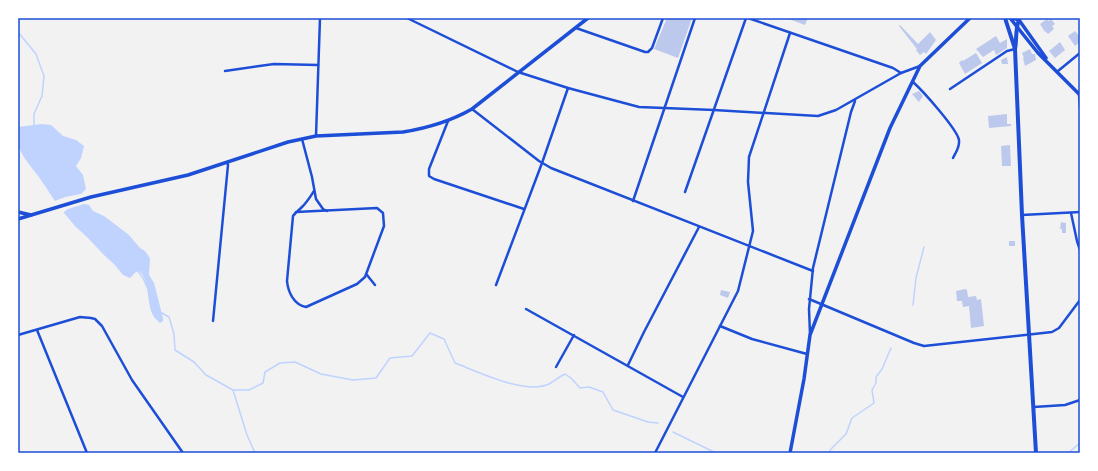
<svg xmlns="http://www.w3.org/2000/svg" width="1098" height="471" font-family="'Open Sans',sans-serif">
	<style>
		.water { fill: #bfd3fe }
		.lines { fill: none; stroke-linecap: round; stroke-linejoin: round }
		.stream { stroke: #bfd3fe; stroke-width: 1.5 }
		.building { fill: #bdc9ec }
		.minor { stroke: #1d4ed8; stroke-width: 2.5 }
		.tertiary { stroke: #1d4ed8; stroke-width: 3.5 }
		.secondary { stroke: #1d4ed8; stroke-width: 3.5 }
		.primary { stroke: #1d4ed8; stroke-width: 4 }
		.neatline { fill: none; stroke: #1d4ed8; stroke-width: 1.5 }
	</style>
	<rect width="100%" height="100%" fill="#f2f2f2"/>
	<g class="water">
		<path d="M42 124 51 125 63 136 76 140 84 146 81 158 76 166 83 175 86 189 81 194 65 197 55 201C50 194 46 187 41 180 34 169 20 156 18 143 17 138 18 132 18 127Z"/>
		<path d="M84 204 89 205 93 211 104 216 129 235 140 248 145 251 148 255 150 259 149 275 154 283 163 318V321L160 323C157 320 153 317 152 313 147 302 149 278 139 271L136 272 130 278 123 275 114 264 105 256 87 237 75 226 64 213V212L68 209Z"/>
	</g>
	<g class="lines">
		<g class="stream">
			<path d="M18 32 36 54 44 76 42 96 34 114V127"/>
			<path d="M137 270 143 278 147 287"/>
			<path d="M913 305 916 278 924 247"/>
			<path d="M162 313 169 317 174 334 175 350 194 362 206 375 233 390 247 435 255 453"/>
			<path d="M233 390H249L263 383 265 372 280 363 295 362 321 374 353 380 376 378 390 358 412 356 430 333 444 339 455 363C479 372 525 395 549 384 554 381 559 377 565 374L571 378 580 388 589 387 603 392 613 410 648 422 658 423"/>
			<path d="M673 432 716 453"/>
			<path d="M829 453 831 449 846 434 852 418 874 403 872 390 876 383V377L882 369 891 348"/>
			<path d="M1068 453 1080 443"/>
		</g>
	</g>
	<g class="building">
		<path d="M667 18H692L678 58 654 49Z"/>
		<path d="M786 18H808L805 25Z"/>
		<path d="M1047 19 1049 21 1051 19 1055 24 1052 26 1054 29 1048 34 1045 31V32L1040 24Z"/>
		<path d="M900 25 918 44 930 32 936 40 926 54 924 52 920 55 916 50 917 49 899 26Z"/>
		<path d="M1075 31 1080 37V42L1075 46 1068 36Z"/>
		<path d="M996 36 1000 43 1007 39V48L996 55 994 50 983 57 976 49Z"/>
		<path d="M1060 42 1065 50 1055 58 1049 51Z"/>
		<path d="M1030 49 1032 54H1035L1036 60 1025 66 1023 58H1024L1022 53Z"/>
		<path d="M976 53 982 63 965 74 959 63 962 60 963 61Z"/>
		<path d="M1007 57 1008 64H1002L1001 60Z"/>
		<path d="M919 91 923 96 919 102 912 94Z"/>
		<path d="M1007 114V124H1011V126L989 128 988 116Z"/>
		<path d="M1010 145 1011 166H1002L1001 146Z"/>
		<path d="M1061 222 1066 223V233H1062V229H1060Z"/>
		<rect x="1009" y="241" width="6" height="5"/>
		<path d="M965 289 967 290 968 297 976 296 977 300 981 299 984 326 971 328 969 306 963 307 962 301H957L956 291Z"/>
		<path d="M721 290 730 292 728 298 720 295Z"/>
	</g>
	<g class="lines">
		<g class="minor">
			<path d="M407 18 518 72 568 88 639 107 714 110 818 116 836 110 901 73 920 66"/>
			<path d="M748 18 893 68 901 73"/>
			<path d="M576 28 645 52H648L652 48 663 18"/>
			<path d="M225 71 274 64 318 65"/>
			<path d="M1058 71 1080 53"/>
			<path d="M913 82C923 91 957 129 959 140 960 147 956 152 953 158"/>
			<path d="M950 89 1007 51 1015 49"/>
			<path d="M1079 95 1080 108"/>
			<path d="M472 109 539 161 551 168 813 271"/>
			<path d="M448 121 429 169V176L434 179 524 209"/>
			<path d="M316 136 320 18"/>
			<path d="M302 139 312 177 316 199 323 209 327 211"/>
			<path d="M685 192 746 18"/>
			<path d="M633 201 695 18"/>
			<path d="M296 212 377 208 383 213 384 226 365 277 357 284 306 307C294 305 288 292 287 281L293 216C295 213 299 210 302 207 307 202 310 197 314 191"/>
			<path d="M1071 213 1077 241 1080 250"/>
			<path d="M1022 215 1080 212"/>
			<path d="M367 275 375 285"/>
			<path d="M496 285 542 163 568 88"/>
			<path d="M809 299 914 343 924 346 1052 332 1059 328 1080 300"/>
			<path d="M526 309 683 397"/>
			<path d="M213 321 228 165 227 162"/>
			<path d="M720 326 752 339 807 354"/>
			<path d="M37 330 87 453"/>
			<path d="M810 334 809 309 813 268 851 112 855 101"/>
			<path d="M18 335 80 317 91 318 95 319 102 326 132 380 183 453"/>
			<path d="M628 365 644 332 699 227"/>
			<path d="M556 367 574 335"/>
			<path d="M1034 407 1065 405 1080 400"/>
			<path d="M655 453 738 291 753 231 748 182 749 157 790 33"/>
		</g>
		<g class="tertiary">
			<path d="M18 212 31 215"/>
			<path d="M18 219 91 197 188 175 288 142 316 136 403 132C428 128 451 121 472 109L588 18"/>
			<path d="M790 453 804 379 810 335 890 128 920 66 970 18"/>
		</g>
		<g class="secondary">
			<path d="M1010 18 1038 53 1080 95"/>
			<path d="M1012 18 1019 20 1046 58"/>
		</g>
		<g class="primary">
			<path d="M1005 18 1015 49"/>
			<path d="M1018 18 1019 20C1015 29 1017 40 1015 49L1022 215 1036 453"/>
		</g>
	</g>
	<rect width="1098" height="471" fill="none" stroke="#ffffff" stroke-width="38"/>
	<rect x="19" y="19" width="1060" height="433" class="neatline"/>
</svg>
